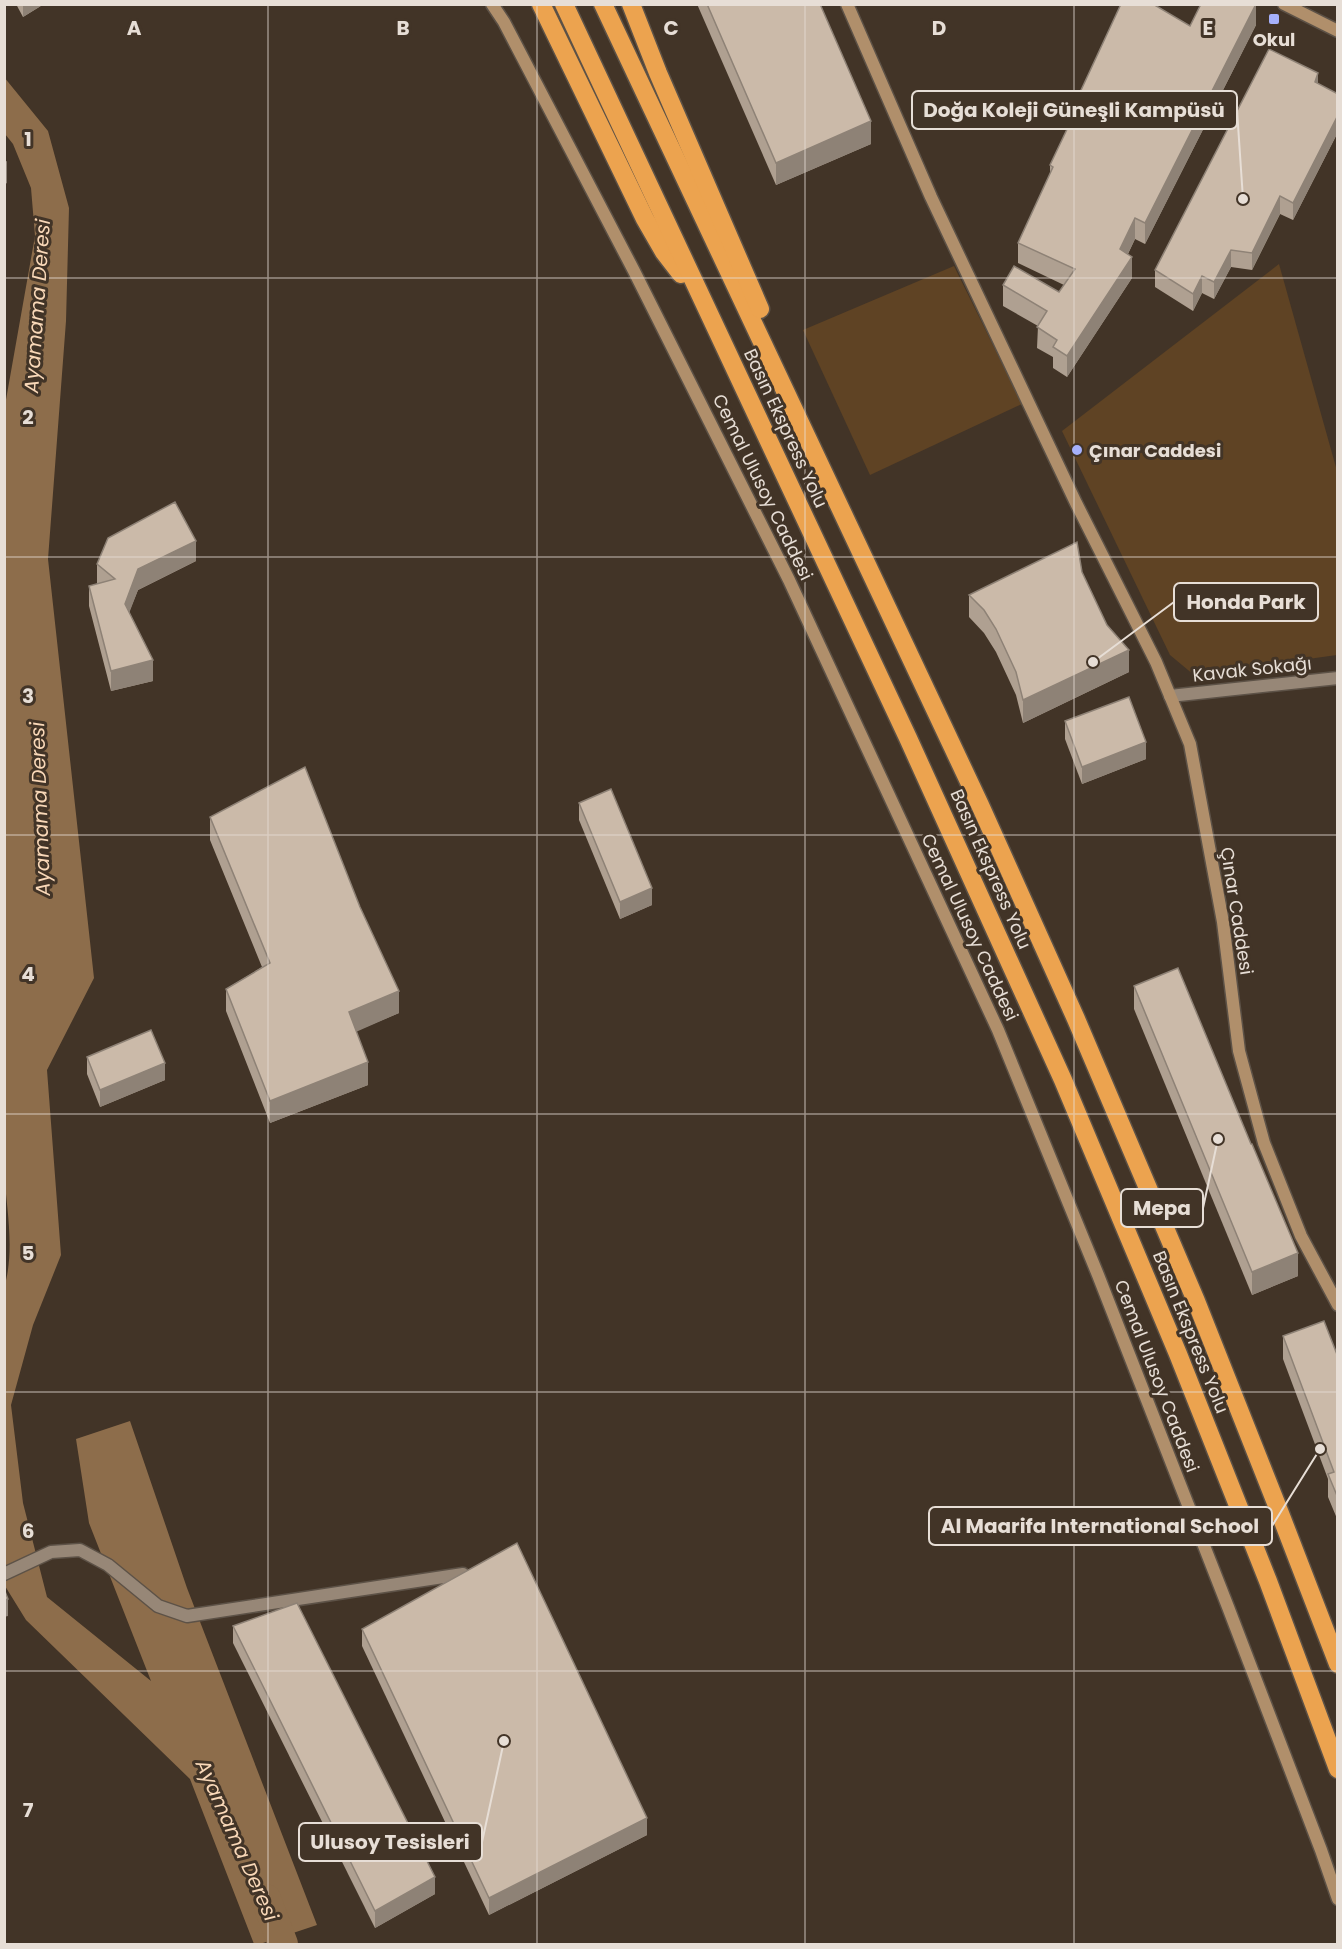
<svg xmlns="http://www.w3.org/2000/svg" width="1342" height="1949" font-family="Poppins,sans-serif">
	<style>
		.green { fill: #5f4324 }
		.water { fill: #8d6d4b }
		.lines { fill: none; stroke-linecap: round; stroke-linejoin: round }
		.river { stroke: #8d6d4b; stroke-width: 30 }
		.street-casing { stroke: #5d5247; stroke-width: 15 }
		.secondary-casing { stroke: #5d5247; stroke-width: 15 }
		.highway-casing { stroke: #5d5247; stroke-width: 21 }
		.street { stroke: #978777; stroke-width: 12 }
		.secondary { stroke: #b08f6b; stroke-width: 12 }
		.highway { stroke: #eca34f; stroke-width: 18 }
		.wall { fill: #afa091 }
		.shaded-wall { fill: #8e8276 }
		.building { fill: #cbbaa9; stroke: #8e8276; stroke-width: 1.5 }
		.grid { fill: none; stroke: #e7ded6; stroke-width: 1.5; stroke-opacity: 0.55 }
		.poi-dot { fill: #a6b1fc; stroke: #423427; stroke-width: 2 }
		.labels { text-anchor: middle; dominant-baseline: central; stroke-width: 6; stroke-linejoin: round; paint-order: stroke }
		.poi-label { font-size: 18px; font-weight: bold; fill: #e7ded6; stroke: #423427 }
		.street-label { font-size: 18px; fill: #e7ded6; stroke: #423427 }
		.water-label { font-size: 20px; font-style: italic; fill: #f9d8b8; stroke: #423427 }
		.grid-label { font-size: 20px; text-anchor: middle; font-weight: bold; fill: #e7ded6; stroke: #423427; stroke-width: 6; stroke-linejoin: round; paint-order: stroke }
		.leader { fill: none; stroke: #e7ded6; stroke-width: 2 }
		.callout-dot { fill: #e7ded6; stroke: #423427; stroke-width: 2 }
		.callout { fill: #423427; stroke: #e7ded6; stroke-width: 2 }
		.callout-label { font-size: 20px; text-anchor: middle; font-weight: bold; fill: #e7ded6 }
	</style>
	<rect width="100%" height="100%" fill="#423427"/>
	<g class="green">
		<path d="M1279 264 1337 471V655L1194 675 1170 655 1062 431Z"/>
		<path d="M954 266 1022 404 870 475 803 330Z"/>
	</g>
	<path class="water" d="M4 77 48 131 69 208 66 321 48 559 94 978 47 1070 61 1255 33 1325 11 1405 23 1503 47 1597 151 1681 89 1523 76 1439 130 1421 187 1588 317 1925 260 1944H254L190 1779 26 1620 5 1586 4 1288C15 1252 7 1210 4 1173V411L35 236 31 188 13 144 5 134Z"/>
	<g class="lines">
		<path class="river" d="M266 1899 283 1944"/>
		<g class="street-casing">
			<g id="street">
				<path d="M1170 696 1338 678"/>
				<path d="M4 1574 51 1552 80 1550 108 1565 158 1606 187 1616 463 1574"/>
			</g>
		</g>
		<g class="secondary-casing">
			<g id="secondary">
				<path d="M492 4 504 22 634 271 789 580 998 1030 1098 1275 1228 1607 1321 1850 1338 1899"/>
				<path d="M847 4 931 197 1076 503 1156 662 1190 744 1223 922 1239 1051 1264 1143 1301 1236 1338 1305"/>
				<path d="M1284 4 1338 31"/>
			</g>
		</g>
		<g class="highway-casing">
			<g id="highway">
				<path d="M541 4 645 219 664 252 681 274"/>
				<path d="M564 4 908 738 1063 1080 1178 1354 1268 1581 1338 1769"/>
				<path d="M603 4 980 805 1076 1019 1196 1301 1276 1503 1338 1664"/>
				<path d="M631 4 658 73 760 309"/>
			</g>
		</g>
		<use href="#street" class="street"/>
		<use href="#secondary" class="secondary"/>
		<use href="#highway" class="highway"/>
	</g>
	<g class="wall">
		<path d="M16 4H44L23 17Z"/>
		<path d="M697 4H820L871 144 776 185Z"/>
		<path d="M1256 25 1145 244 1135 239 1128 254 1132 278 1067 377 1053 368V357L1037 348 1038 326 1003 306V285L1059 292 1064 285 1018 263V243L1050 175V165L1076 110V101L1190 26Z"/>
		<path d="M1318 84 1338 94V132L1293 220 1280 214 1252 270 1231 267 1214 299 1202 293 1193 311 1155 287V270Z"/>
		<path d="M196 561 138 590 129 612 153 681 111 691 89 606V586L97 584V564Z"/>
		<path d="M1082 572 1129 672 1023 723 1016 695 996 652 984 633 969 617V595Z"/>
		<path d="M1065 721 1146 759 1082 784 1065 739Z"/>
		<path d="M579 803 652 905 620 919 579 820Z"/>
		<path d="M210 817 399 1013 356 1031 368 1085 270 1123 226 1011V989L262 967 210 840Z"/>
		<path d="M1134 986 1298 1276 1252 1295 1134 1009Z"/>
		<path d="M87 1057 165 1080 100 1107 87 1074Z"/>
		<path d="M1283 1336 1338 1357V1521L1328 1497V1479L1283 1359Z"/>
		<path d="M233 1626 435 1894 375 1928 233 1643Z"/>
		<path d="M362 1629 647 1835 489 1915 362 1646Z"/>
	</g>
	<g class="shaded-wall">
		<path d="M23 4H44L23 17Z"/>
		<path d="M1256 4V25L1145 244V223Z"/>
		<path d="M1318 73V90L1315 82Z"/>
		<path d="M1338 115V132L1293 220V203Z"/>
		<path d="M871 121V144L776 185V163Z"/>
		<path d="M7 161V183L4 185V162Z"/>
		<path d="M1280 196V214L1252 270V253Z"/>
		<path d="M1135 218V239L1120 270V249Z"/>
		<path d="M1231 250V267L1214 299V282Z"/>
		<path d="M1132 257V278L1067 377V356Z"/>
		<path d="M1202 276V293L1193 311V294Z"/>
		<path d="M196 541V561L138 590 125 624V604L138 569Z"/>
		<path d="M1129 650V672L1023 723V700Z"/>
		<path d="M153 660V681L111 691V671Z"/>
		<path d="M1146 742V759L1082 784V767Z"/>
		<path d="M652 888V905L620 919V902Z"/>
		<path d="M399 991V1013L349 1035V1012Z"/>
		<path d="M368 1062V1085L270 1123V1101Z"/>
		<path d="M165 1063V1080L100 1107V1090Z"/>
		<path d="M1298 1253V1276L1252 1295V1272Z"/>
		<path d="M8 1599V1616L4 1617V1600Z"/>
		<path d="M647 1818V1835L489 1915V1898Z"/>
		<path d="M435 1877V1894L375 1928V1911Z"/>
	</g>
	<g class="building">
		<path d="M707 4H820L871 121 776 163Z"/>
		<path d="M1121 4H1153L1190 26 1201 4H1256L1145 223 1135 218 1120 249 1132 257 1067 356 1053 347 1057 340 1037 327 1047 311 1003 285 1014 266 1059 292 1075 269 1018 243 1053 167 1050 165 1080 102 1076 101Z"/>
		<path d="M1269 49 1318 73 1315 82 1338 94V115L1293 203 1280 196 1252 253 1231 250 1214 282 1202 276 1193 294 1155 270Z"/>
		<path d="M175 502 196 541 138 569 125 604 153 660 111 671 89 586 115 579 97 564 108 538Z"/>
		<path d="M1077 542 1082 572 1107 625 1129 650 1023 700 1016 672 996 629 984 610 969 595Z"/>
		<path d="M1129 697 1146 742 1082 767 1065 721Z"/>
		<path d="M305 767 360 907 399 991 349 1012 368 1062 270 1101 226 989 270 963 210 817Z"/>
		<path d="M611 789 652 888 620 902 579 803Z"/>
		<path d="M1178 968 1251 1144H1252L1298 1253 1252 1272 1134 986Z"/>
		<path d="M151 1030 165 1063 100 1090 87 1057Z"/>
		<path d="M1324 1321 1338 1357V1498L1328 1474 1334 1472 1283 1336Z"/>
		<path d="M517 1543 647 1818 489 1898 362 1629Z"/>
		<path d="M4 1589 8 1599 4 1600Z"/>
		<path d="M297 1603 435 1877 375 1911 233 1626Z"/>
	</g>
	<path class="grid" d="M268 4V1944M537 4V1944M805 4V1944M1074 4V1944M4 278H1338M4 557H1338M4 835H1338M4 1114H1338M4 1392H1338M4 1671H1338"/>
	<g class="poi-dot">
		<rect x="1268" y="13" width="12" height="12" rx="3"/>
		<circle cx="1077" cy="450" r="6"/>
	</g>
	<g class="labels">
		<g class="poi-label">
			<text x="1274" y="39">Okul</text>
			<text x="1089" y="450" text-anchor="start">Çınar Caddesi</text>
		</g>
		<g class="street-label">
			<text transform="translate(786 428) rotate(65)">Basın Ekspress Yolu</text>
			<text transform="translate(763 487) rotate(64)">Cemal Ulusoy Caddesi</text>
			<text transform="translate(1252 669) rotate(-6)">Kavak Sokağı</text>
			<text transform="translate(991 869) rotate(66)">Basın Ekspress Yolu</text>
			<text transform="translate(1237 911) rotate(81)">Çınar Caddesi</text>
			<text transform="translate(970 927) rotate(65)">Cemal Ulusoy Caddesi</text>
			<text transform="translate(1191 1332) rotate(68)">Basın Ekspress Yolu</text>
			<text transform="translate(1157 1376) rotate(69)">Cemal Ulusoy Caddesi</text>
		</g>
		<g class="water-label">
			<text transform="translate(37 306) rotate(-86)">Ayamama Deresi</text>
			<text transform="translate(40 809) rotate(-92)">Ayamama Deresi</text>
			<text transform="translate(237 1840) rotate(66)">Ayamama Deresi</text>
		</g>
	</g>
	<g class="grid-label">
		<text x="134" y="35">A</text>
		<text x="403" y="35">B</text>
		<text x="671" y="35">C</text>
		<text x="939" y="35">D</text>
		<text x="1208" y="35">E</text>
		<text x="28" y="146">1</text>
		<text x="28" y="424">2</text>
		<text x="28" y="703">3</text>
		<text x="28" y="981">4</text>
		<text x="28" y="1260">5</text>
		<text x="28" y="1538">6</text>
		<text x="28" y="1817">7</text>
	</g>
	<path class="leader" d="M1243 199L1237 110M1093 662L1174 602M1218 1139L1203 1208M1320 1449L1272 1526M504 1741L482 1842"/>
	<g class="callout-dot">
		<circle cx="1243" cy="199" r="6"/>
		<circle cx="1093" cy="662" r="6"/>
		<circle cx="1218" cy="1139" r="6"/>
		<circle cx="1320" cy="1449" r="6"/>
		<circle cx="504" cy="1741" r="6"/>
	</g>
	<g class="callout">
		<rect x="912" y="91" width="325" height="38" rx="6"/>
		<rect x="1174" y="583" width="144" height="38" rx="6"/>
		<rect x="1121" y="1189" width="82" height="38" rx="6"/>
		<rect x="929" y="1507" width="343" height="38" rx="6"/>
		<rect x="299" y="1823" width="183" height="38" rx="6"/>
	</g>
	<g class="callout-label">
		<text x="1074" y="117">Doğa Koleji Güneşli Kampüsü</text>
		<text x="1246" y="609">Honda Park</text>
		<text x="1162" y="1215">Mepa</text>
		<text x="1100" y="1533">Al Maarifa International School</text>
		<text x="390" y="1849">Ulusoy Tesisleri</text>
	</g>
	<rect width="1342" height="1949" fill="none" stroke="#e7ded6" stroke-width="12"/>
</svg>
